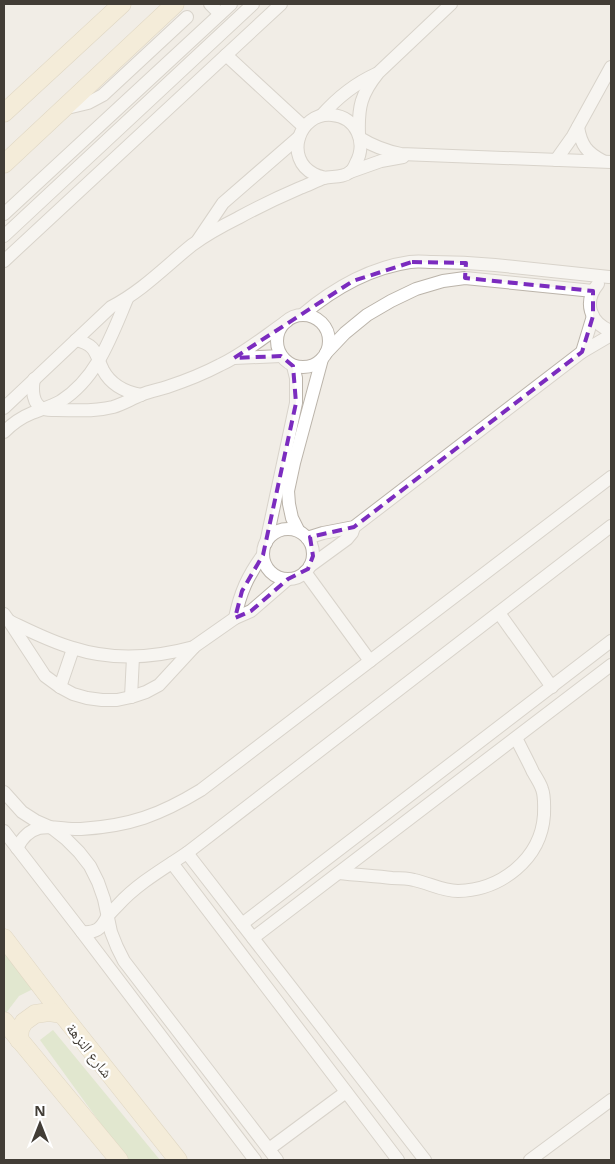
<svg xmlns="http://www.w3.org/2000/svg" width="615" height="1164" font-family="'Open Sans','Noto Naskh Arabic',sans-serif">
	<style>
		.green { fill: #cee0b3 }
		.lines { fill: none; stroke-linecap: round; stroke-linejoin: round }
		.street-casing { stroke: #bbb4aa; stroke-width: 14 }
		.secondary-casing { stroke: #cbbc9a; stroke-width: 19 }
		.street { stroke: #fff; stroke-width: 12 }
		.secondary { stroke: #f8eac9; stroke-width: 18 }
		.marked { fill: none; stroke: #7b2cbf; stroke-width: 4; stroke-dasharray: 10 6; stroke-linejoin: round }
		.labels { text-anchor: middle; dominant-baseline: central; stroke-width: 4.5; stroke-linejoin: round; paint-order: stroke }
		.street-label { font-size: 15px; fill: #423d36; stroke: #fff }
	</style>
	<rect width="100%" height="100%" fill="#f1ede6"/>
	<g class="green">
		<path d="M4 953 33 989 19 996 6 1013 4 1010Z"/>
		<path d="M53 1030 160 1160H127L40 1040Z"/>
	</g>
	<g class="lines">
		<g class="street-casing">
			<g id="street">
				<path d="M210 4 220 14"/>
				<path d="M226 55 304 127"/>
				<path d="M63 109 88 103 103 95 187 17"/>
				<path d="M322 115C338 97 354 84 376 74"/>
				<path d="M578 127C581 145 587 153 603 161"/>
				<path d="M359 134C358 107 361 94 378 73L451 4"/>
				<path d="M360 138C373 146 386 151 401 154L611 162"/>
				<path d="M556 160 573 136 611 67"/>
				<path d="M350 172 381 161 403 157"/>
				<path d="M4 214 231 4"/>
				<path d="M4 236 253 4"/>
				<path d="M198 240 223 203 299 137"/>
				<path d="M4 261 281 4"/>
				<path d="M598 284C583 302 590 323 611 331"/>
				<circle cx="303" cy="341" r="26"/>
				<path d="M302 315C333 289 369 268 410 262 418 261 426 262 433 262 454 262 474 263 495 265 533 269 571 273 609 277"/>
				<path d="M76 340C97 345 95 354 103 370 111 385 125 392 141 395"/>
				<path d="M582 352 593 316"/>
				<path d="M326 353 345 333 367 315 391 301 416 289 443 281 465 278 593 291"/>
				<path d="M234 358 281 356"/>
				<path d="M34 379C32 389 32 405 44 409 47 410 53 410 56 410 75 410 94 412 113 407 123 404 131 399 141 395 149 391 158 390 167 387 185 381 203 374 220 365 244 354 265 336 287 321"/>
				<path d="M4 408 111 307C141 292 166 266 192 245 206 235 222 226 238 218 258 207 279 197 300 188 308 185 316 181 324 178 332 176 343 178 350 172 352 171 355 166 356 163 367 143 357 117 332 115 298 112 284 159 314 174 318 176 322 177 325 178"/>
				<path d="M4 432C12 424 22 417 32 413 42 409 52 406 61 401 97 378 111 337 127 299"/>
				<circle cx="288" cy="554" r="25"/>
				<path d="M298 530 292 518 289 504 288 491 294 463 322 359"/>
				<path d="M307 538 323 533 354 527 582 352 611 335"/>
				<path d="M266 543 296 403V378L293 366"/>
				<path d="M310 566 347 539 352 533 354 527"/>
				<path d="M305 572 370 661"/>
				<path d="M499 613 552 687"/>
				<path d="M4 614 9 621 45 676 60 687 73 694 87 698 102 700H117L131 697 146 692 159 685 195 646 235 618 251 611 288 579"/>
				<path d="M235 618C240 593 248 575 263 555"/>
				<path d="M9 621C30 631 51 642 73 648 113 661 154 658 194 647"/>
				<path d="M60 687 73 649"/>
				<path d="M131 697 133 657"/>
				<path d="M4 792 22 812 36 821 52 828 66 839 79 852 90 866 98 882 104 899 111 932 117 947 124 961 277 1160"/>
				<path d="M4 831 82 932 255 1160"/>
				<path d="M17 848C22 838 28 831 39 828 50 825 69 830 81 829 130 826 160 815 201 790L611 477"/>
				<path d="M187 853 425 1160"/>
				<path d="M172 863 398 1160"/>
				<path d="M339 873C356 875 374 876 392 878 399 878 407 878 414 880 429 883 442 891 458 891 501 890 541 859 544 815 544 807 545 797 542 789 540 783 536 777 533 772 528 761 522 750 516 738"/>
				<path d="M242 924 611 641"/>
				<path d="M82 932C96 933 101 929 107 917 110 913 114 909 118 905 137 884 163 869 187 853L611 526"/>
				<path d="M253 938 611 665"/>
				<path d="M269 1149 346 1092"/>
				<path d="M530 1160 611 1100"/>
			</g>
		</g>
		<g class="secondary-casing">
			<g id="secondary">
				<path d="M4 113 122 4"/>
				<path d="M4 164 175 4"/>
				<path d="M4 938 62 1014 178 1160"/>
				<path d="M4 1021 119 1160"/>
				<path d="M19 1040 20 1029 24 1022 35 1014 49 1012 62 1014"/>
			</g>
		</g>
		<use href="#street" class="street"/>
		<use href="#secondary" class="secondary"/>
	</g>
	<path d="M0 0H615V1164H0ZM412 262 466 263 465 278 593 291V316L582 352 354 527 310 537 313 556 308 569 288 579 251 611 235 618 242 591 263 555 296 403 293 366 281 356 234 358 353 281Z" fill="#f1ede6" fill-opacity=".55" fill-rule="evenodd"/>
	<path class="marked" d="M412 262 466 263 465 278 593 291V316L582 352 354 527 310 537 313 556 308 569 288 579 251 611 235 618 242 591 263 555 296 403 293 366 281 356 234 358 353 281Z"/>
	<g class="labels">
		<g class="street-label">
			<text transform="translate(90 1050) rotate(52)">شارع النزهة</text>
		</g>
	</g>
	<rect width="615" height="1164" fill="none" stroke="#423d36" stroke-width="10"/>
	<g transform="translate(40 1124)" stroke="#ffffff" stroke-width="4" paint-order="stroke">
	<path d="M0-4L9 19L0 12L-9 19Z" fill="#423d36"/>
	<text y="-8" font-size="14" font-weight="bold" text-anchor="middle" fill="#423d36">N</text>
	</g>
</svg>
